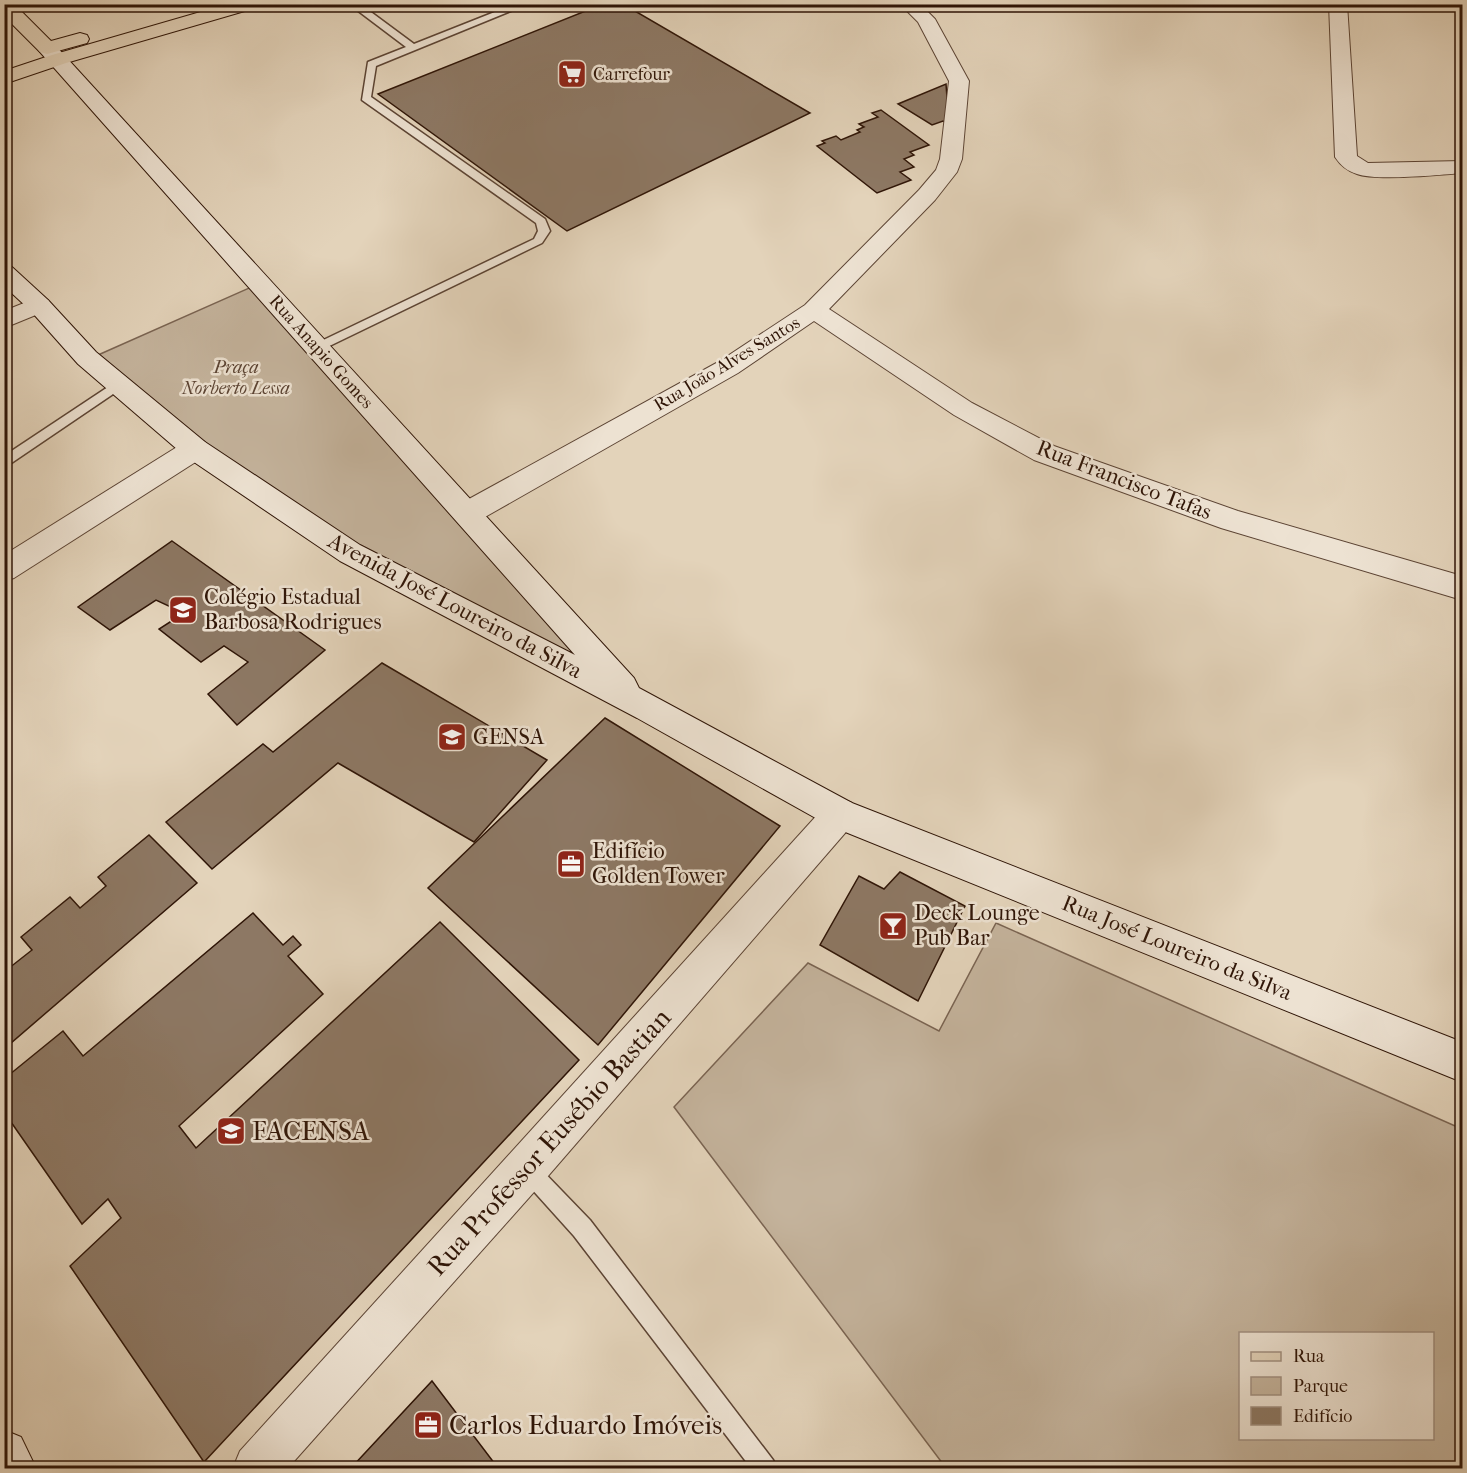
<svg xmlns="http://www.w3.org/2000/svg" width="1467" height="1473" font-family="'IM FELL French Canon',serif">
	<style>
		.green { fill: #c4b39c; stroke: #7a6452; stroke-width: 1.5; fill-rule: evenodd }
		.building { fill: #8d7864; stroke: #2f1507; stroke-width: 1.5 }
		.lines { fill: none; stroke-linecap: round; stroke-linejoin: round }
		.lane-casing { stroke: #5c4434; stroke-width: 3 }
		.street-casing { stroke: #5c4434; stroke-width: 2 }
		.secondary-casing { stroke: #2f1507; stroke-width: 2 }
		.primary-casing { stroke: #2f1507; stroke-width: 2 }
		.lane { fill: #ede2d2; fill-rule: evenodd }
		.street { fill: #ede2d2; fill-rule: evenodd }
		.secondary { fill: #ede2d2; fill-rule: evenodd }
		.primary { fill: #e3d3ba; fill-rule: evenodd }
		.labels { text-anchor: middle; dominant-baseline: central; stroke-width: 5; stroke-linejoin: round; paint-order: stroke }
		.far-poi-label { font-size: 18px; fill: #2f1507; stroke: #ede2d2; text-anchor: start }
		.far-street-label { font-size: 18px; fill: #2f1507; stroke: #ede2d2 }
		.far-park-label { font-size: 18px; font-style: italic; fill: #5c4434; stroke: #ede2d2 }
		.street-label { font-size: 22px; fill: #2f1507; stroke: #ede2d2 }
		.poi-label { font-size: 22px; fill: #2f1507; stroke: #ede2d2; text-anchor: start }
		.near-poi-label { font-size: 27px; fill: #2f1507; stroke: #ede2d2; text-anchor: start }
		.near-street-label { font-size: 27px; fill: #2f1507; stroke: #ede2d2 }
	</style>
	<rect width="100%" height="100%" fill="#e3d3ba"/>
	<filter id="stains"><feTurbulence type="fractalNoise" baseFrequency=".00333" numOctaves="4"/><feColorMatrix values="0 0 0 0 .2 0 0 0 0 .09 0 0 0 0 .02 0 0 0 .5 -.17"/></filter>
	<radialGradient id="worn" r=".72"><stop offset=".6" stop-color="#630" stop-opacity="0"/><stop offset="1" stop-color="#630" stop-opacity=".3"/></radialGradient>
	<g class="green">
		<path d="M256 285 624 693 348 551 89 359Z"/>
		<path d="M996 923 1462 1129V1468H946L674 1107 808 963 939 1031ZM1240 1334H1432V1438H1240Z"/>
	</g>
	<g class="building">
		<path d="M603 4H623L810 113 567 231 378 94Z"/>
		<path d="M946 84 949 125 943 121 932 125 898 104Z"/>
		<path d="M881 110 929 145 910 152 914 155 904 159 914 167 900 172 911 180 877 193 817 146 825 143 822 141 836 136 841 140 860 132 857 130 864 127 859 124 878 117 872 113Z"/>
		<path d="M172 541 325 650 237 725 208 694 248 662 224 646 201 662 159 629 184 613 156 600 110 630 78 607Z"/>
		<path d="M382 663 547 760 474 842 338 763 212 869 166 822 263 744 273 752Z"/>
		<path d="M605 718 780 826 598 1045 428 888Z"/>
		<path d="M149 835 197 883 4 1049V972L32 950 21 937 70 897 80 908 106 886 98 877Z"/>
		<path d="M900 872 965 906 918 1001 820 945 859 876 884 889Z"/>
		<path d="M253 913 283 945 293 936 301 945 288 956 323 994 179 1126 196 1148 440 922 579 1060 204 1462 70 1266 121 1218 108 1199 82 1224 4 1112V1079L63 1031 83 1056Z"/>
		<path d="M432 1381 498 1468H351Z"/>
	</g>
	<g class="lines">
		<g class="lane-casing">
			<g id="lane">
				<path d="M349 4H360L414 44 515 4H528L376 66 371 97 545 219 550 231 542 243 317 352 313 351 311 348 313 345 534 239 538 231 536 223 362 100 368 62 406 47Z"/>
				<path d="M117 381 122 382 123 385 122 388 4 468V456Z"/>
				<path d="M527 1159 534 1162 590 1220 773 1460 777 1468H751L574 1236 520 1176 517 1169 520 1162Z"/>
			</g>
		</g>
		<g class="street-casing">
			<g id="street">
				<path d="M900 4H920L935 19 969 81 962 159 957 172 935 200 829 309 972 403 1054 446 1238 511 1462 576V600L1221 528 1034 460 954 415 814 321 738 373 478 521 468 524 458 521 454 513 458 505 720 361 805 305 919 190 936 170 940 159 949 81 918 22Z"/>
				<path d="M1329 4H1347L1357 156 1368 163 1462 161V173C1440 175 1375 181 1357 174 1347 171 1341 166 1335 157Z"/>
				<path d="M1439 4H1462V13L1442 8Z"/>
				<path d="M39 297 48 300 51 305 48 310 4 328V311Z"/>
				<path d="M195 439 205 442 209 449 205 456 14 578 4 581V555L185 442Z"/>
				<path d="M840 798 852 803 857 814 852 825 542 1183 288 1468H233L240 1451 828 803Z"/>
			</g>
		</g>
		<g class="secondary-casing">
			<g id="secondary">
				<path d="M47 42 54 44 634 678 639 688 852 803 1462 1042V1082L828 825 637 718 340 561 185 456 78 364 30 310 4 286V265L12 267 48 300 96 352 205 442 360 545 575 655 40 52 37 48 40 44Z"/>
				<path d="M4 1430 21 1437 36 1468H4Z"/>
			</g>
		</g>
		<g class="primary-casing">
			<g id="primary">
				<path d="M4 4H14L51 41 80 33 87 35 89 39 87 43 47 54 40 52 4 16Z"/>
				<path d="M228 4H258L255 8 66 63 4 84V71L52 55Z"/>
			</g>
		</g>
		<use href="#lane" class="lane"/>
		<use href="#street" class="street"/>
		<use href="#secondary" class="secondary"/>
		<use href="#primary" class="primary"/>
	</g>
	<defs>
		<g id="supermarket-square" transform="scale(1.5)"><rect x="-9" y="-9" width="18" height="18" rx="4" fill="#8f2418" stroke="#ede2d2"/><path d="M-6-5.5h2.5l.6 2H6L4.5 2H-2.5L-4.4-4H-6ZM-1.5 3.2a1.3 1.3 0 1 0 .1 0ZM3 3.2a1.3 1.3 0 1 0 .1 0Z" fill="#fff"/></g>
		<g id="school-square" transform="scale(1.5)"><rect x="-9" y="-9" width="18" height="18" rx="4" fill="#8f2418" stroke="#ede2d2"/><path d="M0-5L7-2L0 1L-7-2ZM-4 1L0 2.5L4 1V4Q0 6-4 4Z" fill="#fff"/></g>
		<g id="office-square" transform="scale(1.5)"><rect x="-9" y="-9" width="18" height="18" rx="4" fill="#8f2418" stroke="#ede2d2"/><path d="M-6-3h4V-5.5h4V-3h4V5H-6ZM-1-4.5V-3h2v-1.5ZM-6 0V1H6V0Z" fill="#fff"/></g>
		<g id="bar-square" transform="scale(1.5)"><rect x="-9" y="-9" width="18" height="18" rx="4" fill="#8f2418" stroke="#ede2d2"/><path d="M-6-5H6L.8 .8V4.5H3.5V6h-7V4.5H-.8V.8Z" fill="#fff"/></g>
		<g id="university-square" transform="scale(1.5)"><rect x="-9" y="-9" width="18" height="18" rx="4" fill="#8f2418" stroke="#ede2d2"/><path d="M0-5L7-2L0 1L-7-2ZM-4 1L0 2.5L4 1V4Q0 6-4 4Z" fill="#fff"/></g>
	</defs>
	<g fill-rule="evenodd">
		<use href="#supermarket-square" x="572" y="74"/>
		<use href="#school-square" x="183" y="610"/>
		<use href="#school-square" x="452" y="737"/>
		<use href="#office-square" x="571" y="864"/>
		<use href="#bar-square" x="893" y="926"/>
		<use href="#university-square" x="231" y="1131"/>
		<use href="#office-square" x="428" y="1425"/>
	</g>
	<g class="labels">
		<g class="far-poi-label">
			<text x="593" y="74">Carrefour</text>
		</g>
		<g class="far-street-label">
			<text transform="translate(321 352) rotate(48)">Rua Anapio Gomes</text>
			<text transform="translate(727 364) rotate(-31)">Rua João Alves Santos</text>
		</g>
		<g class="far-park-label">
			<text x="236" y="367">Praça<tspan x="236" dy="21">Norberto Lessa</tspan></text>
		</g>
		<g class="street-label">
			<text transform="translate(1124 480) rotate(21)">Rua Francisco Tafas</text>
			<text transform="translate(455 606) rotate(28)">Avenida José Loureiro da Silva</text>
			<text transform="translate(1177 948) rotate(22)">Rua José Loureiro da Silva</text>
		</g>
		<g class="poi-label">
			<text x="204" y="597">Colégio Estadual<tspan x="204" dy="25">Barbosa Rodrigues</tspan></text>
			<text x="473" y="737">GENSA</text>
			<text x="592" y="851">Edifício<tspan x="592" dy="25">Golden Tower</tspan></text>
			<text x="914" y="913">Deck Lounge<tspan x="914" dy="25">Pub Bar</tspan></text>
		</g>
		<g class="near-poi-label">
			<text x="252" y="1131">FACENSA</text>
			<text x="449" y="1425">Carlos Eduardo Imóveis</text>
		</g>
		<g class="near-street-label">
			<text transform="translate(549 1142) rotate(-48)">Rua Professor Eusébio Bastian</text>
		</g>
	</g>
	<rect width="1467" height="1473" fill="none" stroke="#e3d3ba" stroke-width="24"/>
	<rect x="6" y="6" width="1455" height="1461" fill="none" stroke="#2f1507" stroke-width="3"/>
	<rect x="12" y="12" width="1443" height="1449" fill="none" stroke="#2f1507" stroke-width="1.5"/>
	<rect x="1239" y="1332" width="195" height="108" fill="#ede2d2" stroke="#a19081" stroke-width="1.5"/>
	<rect x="1251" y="1352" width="30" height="9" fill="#e3d3ba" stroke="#a19081" stroke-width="1.5"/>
	<text x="1293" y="1362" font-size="18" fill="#2f1507">Rua</text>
	<rect x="1251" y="1377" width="30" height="18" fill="#c4b39c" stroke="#a19081" stroke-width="1.5"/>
	<text x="1293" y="1392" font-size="18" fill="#2f1507">Parque</text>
	<rect x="1251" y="1407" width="30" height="18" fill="#8d7864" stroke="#a19081" stroke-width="1.5"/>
	<text x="1293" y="1422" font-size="18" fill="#2f1507">Edifício</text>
	<rect width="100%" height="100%" filter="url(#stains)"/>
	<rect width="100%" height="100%" fill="url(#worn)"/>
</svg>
